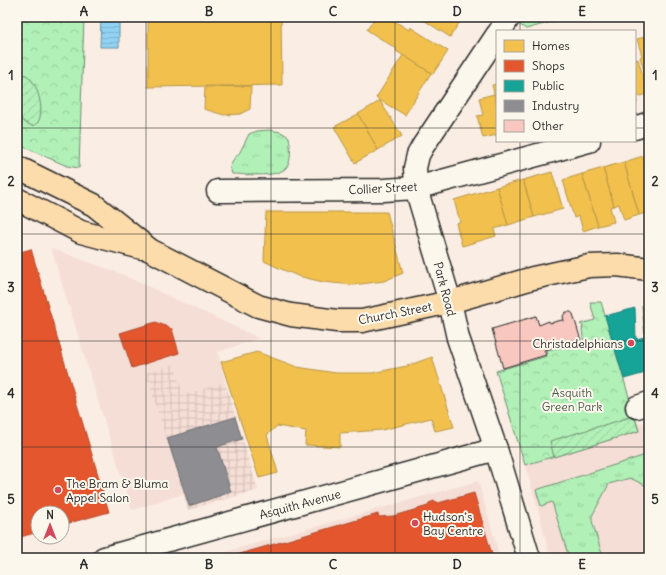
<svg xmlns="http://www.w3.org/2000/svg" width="666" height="575" font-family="Delius,sans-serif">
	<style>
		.built { fill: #f5ded5 }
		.industrial { fill: url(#industrial-grid) }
		.grass { fill: url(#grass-tufts); stroke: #6e8e71 }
		.park { fill: url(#park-crowns); stroke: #6e8e71 }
		.garden { fill: url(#garden-furrows); stroke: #6e8e71 }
		.water { fill: url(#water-rules); stroke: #688fa3 }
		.homes { fill: #f2c14e; stroke: #b69444 }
		.shops { fill: #e4572e; stroke: #ac4a2d }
		.public { fill: #17a398; stroke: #1d7f77 }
		.industry { fill: #8d8d92; stroke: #707073 }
		.building { fill: #f7c7c0; stroke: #2b2b2b }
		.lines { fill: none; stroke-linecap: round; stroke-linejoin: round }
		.street-casing { stroke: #2b2b2b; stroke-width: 25 }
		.secondary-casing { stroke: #2b2b2b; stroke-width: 25 }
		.primary-casing { stroke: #2b2b2b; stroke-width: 25 }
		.street { stroke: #fbf7ec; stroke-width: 22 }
		.secondary { stroke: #fbf7ec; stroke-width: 22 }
		.primary { stroke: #fddcac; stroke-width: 22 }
		.grid { fill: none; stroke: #2b2b2b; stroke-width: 1; stroke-opacity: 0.55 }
		.poi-dot { fill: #d1495b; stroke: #fbf7ec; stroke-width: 1.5 }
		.labels { text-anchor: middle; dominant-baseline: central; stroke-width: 4; stroke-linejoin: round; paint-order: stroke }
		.street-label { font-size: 12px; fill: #2b2b2b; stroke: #fbf7ec }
		.poi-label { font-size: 12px; fill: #2b2b2b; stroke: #fbf7ec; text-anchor: start }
		.park-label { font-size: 12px; fill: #4c5c4e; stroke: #fbf7ec }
		.neatline { fill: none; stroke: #2b2b2b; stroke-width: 1.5 }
		.grid-label { font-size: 13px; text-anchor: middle; font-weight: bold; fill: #2b2b2b }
	</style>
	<defs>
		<pattern id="industrial-grid" width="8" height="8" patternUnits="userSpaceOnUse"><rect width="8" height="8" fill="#f5ded5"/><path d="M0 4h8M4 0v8" fill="none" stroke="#d2bfb7"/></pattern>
		<pattern id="grass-tufts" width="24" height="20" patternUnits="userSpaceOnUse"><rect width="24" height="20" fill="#b1f0b7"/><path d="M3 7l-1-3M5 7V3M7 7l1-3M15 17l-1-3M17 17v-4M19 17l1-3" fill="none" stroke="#98ce9e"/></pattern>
		<pattern id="park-crowns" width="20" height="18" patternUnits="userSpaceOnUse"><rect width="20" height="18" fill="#b1f0b7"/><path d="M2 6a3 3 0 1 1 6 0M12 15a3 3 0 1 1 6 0" fill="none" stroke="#98ce9e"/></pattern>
		<pattern id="garden-furrows" width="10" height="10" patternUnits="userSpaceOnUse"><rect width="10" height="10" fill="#b1f0b7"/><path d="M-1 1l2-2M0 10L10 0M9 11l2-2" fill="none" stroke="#98ce9e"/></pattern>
		<pattern id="water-rules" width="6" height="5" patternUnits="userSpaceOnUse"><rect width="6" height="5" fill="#91d2f3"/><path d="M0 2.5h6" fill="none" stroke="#7db4d0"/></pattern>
	</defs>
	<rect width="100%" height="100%" fill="#faede3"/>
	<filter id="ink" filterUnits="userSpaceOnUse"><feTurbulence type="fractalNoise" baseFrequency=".025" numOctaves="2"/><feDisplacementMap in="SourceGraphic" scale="8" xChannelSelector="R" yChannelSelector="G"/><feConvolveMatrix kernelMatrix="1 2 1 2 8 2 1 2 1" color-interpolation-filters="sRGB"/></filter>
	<g filter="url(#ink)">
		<g class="built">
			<path d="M51 248 121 274 259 338 218 352 225 382 183 395 147 373 183 494 132 510Z"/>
			<path d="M649 421V558H550L540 516 525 465 638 431 636 424Z"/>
			<path d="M478 481 500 558H204Z"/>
		</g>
		<path class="industrial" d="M174 364 183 395 225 382 258 490 188 510 146 373Z"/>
		<g class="grass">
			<path d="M269 130 281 132 289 137C290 145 292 157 288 165 282 179 245 174 232 174L230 167 233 160 240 152 249 134 257 131Z"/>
			<path d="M649 454V487L630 478 609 484 592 516V521L602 554 590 558H569L552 502 541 506 536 490Z"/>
		</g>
		<g class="park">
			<path d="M17 17H84L79 168 67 166 17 144Z"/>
			<path d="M522 17H569L526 29 517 23Z"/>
			<path d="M590 302H601L639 431 525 465 496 371 547 356 546 350 568 346 569 349 584 345 582 329 583 326 580 324 595 320Z"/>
		</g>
		<g class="garden">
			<path d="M17 74C20 74 24 74 26 75 38 82 45 111 38 122 37 124 34 125 33 126 20 122 17 115 19 102L17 100Z"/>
			<path d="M642 306 649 308V336L645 337Z"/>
			<path d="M634 416 639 431 554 457 550 441Z"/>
		</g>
		<path class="water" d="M101 17H119V47H100Z"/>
		<g class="homes">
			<path d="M148 17H281L282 85 148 87Z"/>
			<path d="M375 17H388L409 30 410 27 448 51 433 74 396 51 397 49 367 30Z"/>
			<path d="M419 17H463L450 37Z"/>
			<path d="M649 36V88L640 57 642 56 637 39Z"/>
			<path d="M403 55 431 73 405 115 376 98Z"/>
			<path d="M638 59 648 94 636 97 637 103 635 104V60Z"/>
			<path d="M497 84V105L492 85Z"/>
			<path d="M251 86 250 109 240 114 224 115 204 109 205 87Z"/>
			<path d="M494 94 497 105V136V135L483 138 477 116 483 115 479 98Z"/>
			<path d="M380 101 402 136 378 150 358 114Z"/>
			<path d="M358 114 378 150 355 163 334 127Z"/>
			<path d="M643 156 649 178V212L639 215 624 162Z"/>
			<path d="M624 162 639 215 624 220 619 204 614 206 603 168Z"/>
			<path d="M603 168 614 206 610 207 614 222 598 226 582 174Z"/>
			<path d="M552 172 563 209 534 217 523 180Z"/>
			<path d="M582 174 598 226 583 231 579 216 574 218 563 180Z"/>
			<path d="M523 180 534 217 508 225 497 187Z"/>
			<path d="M497 187 508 225 494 229 496 236 462 246 456 223 460 222 454 200Z"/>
			<path d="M266 212H387L403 273 384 281 353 285 323 282 298 276 279 268 264 261Z"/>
			<path d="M257 352 297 367 336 373H372L407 366 432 357 454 427 435 431 431 418 382 430 340 433V447L305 445 306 431 277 426 267 435 278 473 259 478 221 362Z"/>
		</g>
		<g class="shops">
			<path d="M31 249 109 512 62 525V513H38V532L17 538V253Z"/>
			<path d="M156 322 172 329 179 353 132 368 120 333Z"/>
			<path d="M474 493 493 558H226L378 514 379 517 393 516 428 506 429 503 434 501 438 503Z"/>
		</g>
		<path class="public" d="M635 308 636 339 649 336V372L624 379 605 316Z"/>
		<path class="industry" d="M235 417 242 439 217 447 231 492 189 506 167 438Z"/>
		<path class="building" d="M566 312H571L573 314 582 344 569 348 568 345 557 348V346L544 350 546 355 503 368 492 329 536 316 539 325 549 321 550 323 562 320 564 321 563 316Z"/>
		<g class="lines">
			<g class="street-casing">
				<g id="street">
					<path d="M635 128 649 123"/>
					<path d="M218 191 383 190 416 188 589 141"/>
					<path d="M450 302 458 338 496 449 529 558"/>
					<path d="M637 407 649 403"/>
					<path d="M104 558 496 449"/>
				</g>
			</g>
			<g class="secondary-casing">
				<g id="secondary">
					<path d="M500 31 509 17"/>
					<path d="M450 302 416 188 415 168 418 155 423 146 497 35"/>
				</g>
			</g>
			<g class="primary-casing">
				<g id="primary">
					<path d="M17 167 94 205 150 250 258 306 291 315 337 321H362L450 302 533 278 589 266 617 265 649 269"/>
					<path d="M17 199 81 232 142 248"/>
				</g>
			</g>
			<use href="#street" class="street"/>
			<use href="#secondary" class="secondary"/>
			<use href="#primary" class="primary"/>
		</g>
	</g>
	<path class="grid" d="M146 17V558M271 17V558M395 17V558M520 17V31M17 128H497M635 128H649M520 141V558M17 234H649M17 341H649M17 447H649"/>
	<g class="poi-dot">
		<circle cx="631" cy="343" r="4"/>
		<circle cx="58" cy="490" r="4"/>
		<circle cx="415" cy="523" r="4"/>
	</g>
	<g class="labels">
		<g class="street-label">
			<text transform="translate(383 188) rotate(-3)">Collier Street</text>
			<text transform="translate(445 289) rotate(75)">Park Road</text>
			<text transform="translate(395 313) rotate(-11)">Church Street</text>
			<text transform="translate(300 504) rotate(-15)">Asquith Avenue</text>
		</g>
		<g class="poi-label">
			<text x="623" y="343" text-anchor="end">Christadelphians</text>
			<text x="66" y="483">The Bram &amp; Bluma<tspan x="66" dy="14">Appel Salon</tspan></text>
			<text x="423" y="516">Hudson's<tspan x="423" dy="14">Bay Centre</tspan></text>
		</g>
		<g class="park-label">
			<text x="572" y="392">Asquith<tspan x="572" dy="14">Green Park</tspan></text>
		</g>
	</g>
	<rect width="666" height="575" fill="none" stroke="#fbf7ec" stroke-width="44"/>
	<rect x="496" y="30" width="140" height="112" fill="#fbf7ec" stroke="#a8a59f"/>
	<rect x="504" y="40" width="20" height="12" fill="#f2c14e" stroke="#a8a59f"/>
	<text x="532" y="50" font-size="12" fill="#2b2b2b">Homes</text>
	<rect x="504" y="60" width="20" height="12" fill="#e4572e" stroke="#a8a59f"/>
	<text x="532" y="70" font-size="12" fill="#2b2b2b">Shops</text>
	<rect x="504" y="80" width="20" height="12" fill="#17a398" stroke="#a8a59f"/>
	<text x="532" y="90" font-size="12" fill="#2b2b2b">Public</text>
	<rect x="504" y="100" width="20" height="12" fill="#8d8d92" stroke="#a8a59f"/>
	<text x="532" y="110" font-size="12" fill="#2b2b2b">Industry</text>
	<rect x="504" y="120" width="20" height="12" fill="#f7c7c0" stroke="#a8a59f"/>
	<text x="532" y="130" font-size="12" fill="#2b2b2b">Other</text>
	<g transform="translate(50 525)"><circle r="19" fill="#fbf7ec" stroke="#a8a59f"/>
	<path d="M0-3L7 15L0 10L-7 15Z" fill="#d1495b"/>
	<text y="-6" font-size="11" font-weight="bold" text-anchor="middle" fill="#2b2b2b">N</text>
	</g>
	<rect x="22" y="22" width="622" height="531" class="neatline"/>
	<g class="grid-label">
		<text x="84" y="16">A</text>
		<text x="209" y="16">B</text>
		<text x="333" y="16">C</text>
		<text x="457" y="16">D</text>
		<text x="582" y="16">E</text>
		<text x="11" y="80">1</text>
		<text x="655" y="80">1</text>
		<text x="11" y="186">2</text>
		<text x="655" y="186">2</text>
		<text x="11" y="292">3</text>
		<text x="655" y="292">3</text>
		<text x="11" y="398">4</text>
		<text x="655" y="398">4</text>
		<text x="11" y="504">5</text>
		<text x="655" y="504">5</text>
		<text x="84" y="569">A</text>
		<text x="209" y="569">B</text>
		<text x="333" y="569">C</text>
		<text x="457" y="569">D</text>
		<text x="582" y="569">E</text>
	</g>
</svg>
